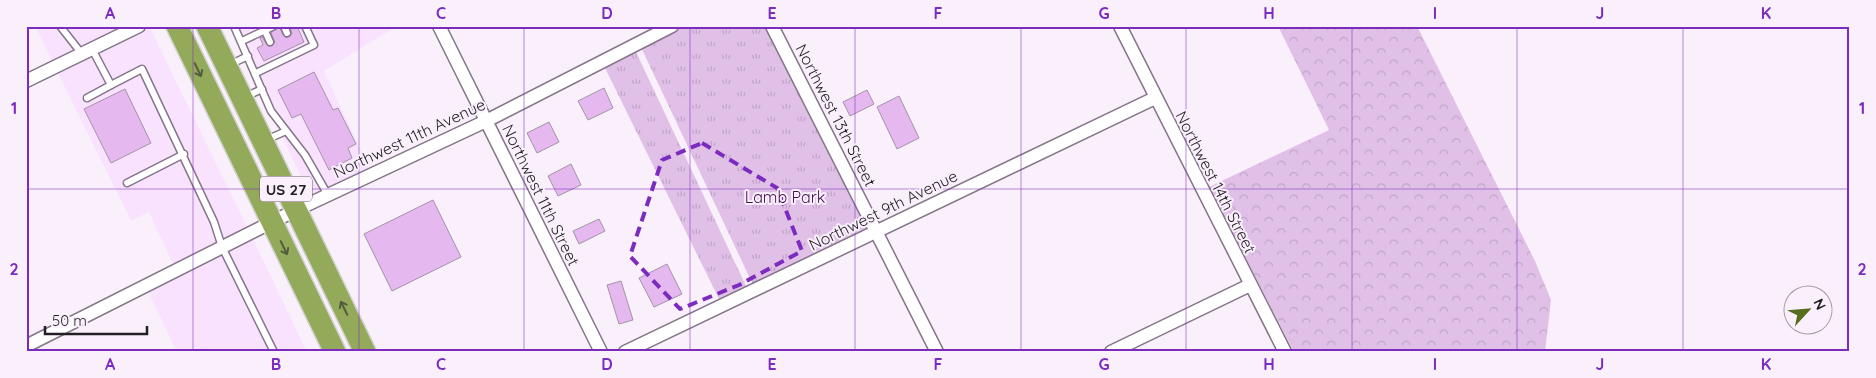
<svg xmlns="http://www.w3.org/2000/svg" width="1876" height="378" font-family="Quicksand,sans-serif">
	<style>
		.built { fill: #f9e2fe }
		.grass { fill: url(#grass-tufts) }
		.forest { fill: url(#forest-crowns) }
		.building { fill: #e5b8ef; stroke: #a393a6 }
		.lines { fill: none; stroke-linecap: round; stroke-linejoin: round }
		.service-casing { stroke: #847588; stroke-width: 9 }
		.minor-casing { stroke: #847588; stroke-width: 15 }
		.trunk-casing { stroke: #d3d2d3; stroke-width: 24 }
		.service { stroke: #fff; stroke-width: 6 }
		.minor { stroke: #fff; stroke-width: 12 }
		.trunk { stroke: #92aa5a; stroke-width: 21 }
		.oneway { stroke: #555c3d }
		.marked { fill: none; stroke: #7b2cbf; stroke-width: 4; stroke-dasharray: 10 6; stroke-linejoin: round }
		.grid { fill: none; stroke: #7b2cbf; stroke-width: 1; stroke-opacity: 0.55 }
		.labels { text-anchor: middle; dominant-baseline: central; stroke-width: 4; stroke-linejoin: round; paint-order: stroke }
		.shield { fill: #faf0fc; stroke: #645c66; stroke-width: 1 }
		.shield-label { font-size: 15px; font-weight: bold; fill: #231d25 }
		.street-label { font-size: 16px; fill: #231d25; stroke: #faf0fc }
		.park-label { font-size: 16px; fill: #440e4f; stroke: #faf0fc }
		.neatline { fill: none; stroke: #7b2cbf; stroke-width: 2 }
		.grid-label { font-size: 16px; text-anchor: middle; font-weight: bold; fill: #7b2cbf }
	</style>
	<defs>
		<pattern id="grass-tufts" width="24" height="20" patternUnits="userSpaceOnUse" patternTransform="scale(1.25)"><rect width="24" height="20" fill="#e1c0e8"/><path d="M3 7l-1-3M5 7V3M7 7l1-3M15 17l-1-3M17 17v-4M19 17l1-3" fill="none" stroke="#c1a5c7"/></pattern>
		<pattern id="forest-crowns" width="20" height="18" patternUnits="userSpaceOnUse" patternTransform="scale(1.25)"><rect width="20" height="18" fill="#e1c0e8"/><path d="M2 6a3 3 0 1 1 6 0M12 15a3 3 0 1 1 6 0" fill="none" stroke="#c1a5c7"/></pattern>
	</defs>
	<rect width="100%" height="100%" fill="#faf0fc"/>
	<g class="built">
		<path d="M35 26H123L52 61Z"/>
		<path d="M230 26H397L324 71 369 168 310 196Z"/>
		<path d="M150 28 247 227 173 264 149 212 131 221 58 73Z"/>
		<path d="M253 239 307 352H177L148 292Z"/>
	</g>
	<g class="grass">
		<path d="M672 26H772L877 231 755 289 639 43Z"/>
		<path d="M636 52 746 286 719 299 605 68Z"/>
	</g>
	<path class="forest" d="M1278 26H1417L1535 261 1551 300 1545 352H1294L1209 187 1329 130Z"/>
	<g class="building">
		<path d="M279 26 283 35 287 38 292 34 290 26H297L304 42 264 61 257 48 263 45 260 38 262 37 268 46H272L275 42 271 33Z"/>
		<path d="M314 72 333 110 338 108 356 144 348 148 352 158 329 170 301 114 292 118 278 90Z"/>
		<path d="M604 88 613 108 588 120 578 101Z"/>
		<path d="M125 89 151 143 111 163 84 109Z"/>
		<path d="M867 90 874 104 850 116 843 102Z"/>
		<path d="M899 96 919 138 897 149 877 107Z"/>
		<path d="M549 122 559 142 537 153 527 133Z"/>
		<path d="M571 164 581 185 558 196 548 176Z"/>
		<path d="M433 200 461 257 392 291 364 234Z"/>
		<path d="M599 219 605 231 579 244 573 231Z"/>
		<path d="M667 264 682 294 654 307 639 278Z"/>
		<path d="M621 281 633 320 619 324 607 285Z"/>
	</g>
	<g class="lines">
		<g class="service-casing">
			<g id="service">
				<path d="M60 26 82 54"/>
				<path d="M234 26 271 111 305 155 328 195"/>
				<path d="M284 26 287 33"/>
				<path d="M265 31 270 42"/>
				<path d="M242 41 274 26"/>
				<path d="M92 49 111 85 142 69 214 222 222 247 274 352"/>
				<path d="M229 65 248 56"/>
				<path d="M256 73 314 45 305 26"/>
				<path d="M245 97 262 89"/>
				<path d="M87 98 111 85"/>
				<path d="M266 140 286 131"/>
				<path d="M127 183 184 154"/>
			</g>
		</g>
		<g class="minor-casing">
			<g id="minor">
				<path d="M439 26 601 352"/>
				<path d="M772 26 937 352"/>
				<path d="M1120 26 1285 352"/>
				<path d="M26 81 139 26"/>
				<path d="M26 346 296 210 486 121 672 26"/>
				<path d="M625 352 1155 98"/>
				<path d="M1111 352 1250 285"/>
			</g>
		</g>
		<g class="trunk-casing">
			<g id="trunk">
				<path d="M177 26 335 352"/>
				<path d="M207 26 365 352"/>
			</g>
		</g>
		<use href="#service" class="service"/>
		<use href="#minor" class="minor"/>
		<use href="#trunk" class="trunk"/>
	</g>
	<defs><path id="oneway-shaft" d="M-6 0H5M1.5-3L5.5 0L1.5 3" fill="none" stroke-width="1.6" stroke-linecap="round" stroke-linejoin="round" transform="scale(1.25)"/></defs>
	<g class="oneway">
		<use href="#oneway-shaft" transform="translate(198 70) rotate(64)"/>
		<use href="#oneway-shaft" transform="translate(284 248) rotate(64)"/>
		<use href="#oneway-shaft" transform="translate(344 308) rotate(-116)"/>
	</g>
	<path class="marked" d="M702 143 777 188 802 251 739 285 680 309 630 256 662 160Z"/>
	<path class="grid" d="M193 26V352M359 26V352M524 26V352M690 26V352M855 26V352M1021 26V352M1186 26V352M1352 26V352M1517 26V352M1683 26V352M26 189H1850"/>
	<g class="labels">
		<rect class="shield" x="260" y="176.5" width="52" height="25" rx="4"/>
		<g class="shield-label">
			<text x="286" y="189">US 27</text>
		</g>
		<g class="street-label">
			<text transform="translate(836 115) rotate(63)">Northwest 13th Street</text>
			<text transform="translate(409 138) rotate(-25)">Northwest 11th Avenue</text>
			<text transform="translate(1216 182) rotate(63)">Northwest 14th Street</text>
			<text transform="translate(541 195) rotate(64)">Northwest 11th Street</text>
			<text transform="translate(883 210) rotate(-26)">Northwest 9th Avenue</text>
		</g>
		<g class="park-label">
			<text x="785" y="197">Lamb Park</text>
		</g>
	</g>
	<rect width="1876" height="378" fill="none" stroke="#faf0fc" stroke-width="55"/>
	<g transform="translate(1808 310) rotate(64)"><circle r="24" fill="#faf0fc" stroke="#a49ca6"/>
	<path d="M0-4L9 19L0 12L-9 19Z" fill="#566e1e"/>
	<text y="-8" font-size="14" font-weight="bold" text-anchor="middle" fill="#231d25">N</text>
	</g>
	<path d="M45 326v8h102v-8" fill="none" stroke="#231d25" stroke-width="2.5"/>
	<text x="52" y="326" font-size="15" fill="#231d25" stroke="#faf0fc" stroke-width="4" paint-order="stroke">50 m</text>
	<rect x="28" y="28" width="1820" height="322" class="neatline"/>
	<g class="grid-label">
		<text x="110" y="19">A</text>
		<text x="276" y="19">B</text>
		<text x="441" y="19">C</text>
		<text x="607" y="19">D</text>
		<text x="772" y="19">E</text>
		<text x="938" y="19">F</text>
		<text x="1104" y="19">G</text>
		<text x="1269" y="19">H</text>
		<text x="1435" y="19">I</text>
		<text x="1600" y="19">J</text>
		<text x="1766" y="19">K</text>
		<text x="14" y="114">1</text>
		<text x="1862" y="114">1</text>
		<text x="14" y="275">2</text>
		<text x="1862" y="275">2</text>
		<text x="110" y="370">A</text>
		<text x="276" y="370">B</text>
		<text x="441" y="370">C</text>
		<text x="607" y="370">D</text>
		<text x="772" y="370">E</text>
		<text x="938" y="370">F</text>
		<text x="1104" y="370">G</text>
		<text x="1269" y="370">H</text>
		<text x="1435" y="370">I</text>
		<text x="1600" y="370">J</text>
		<text x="1766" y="370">K</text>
	</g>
</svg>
